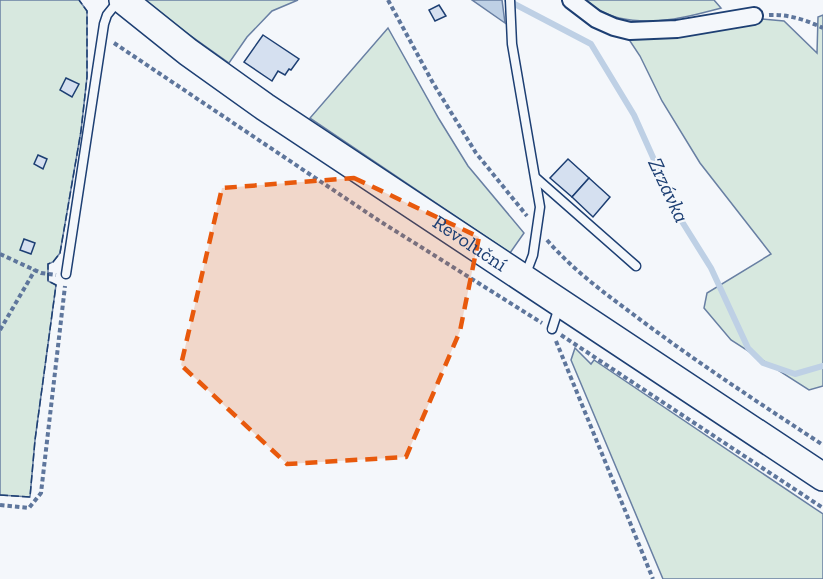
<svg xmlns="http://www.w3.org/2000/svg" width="823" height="579" font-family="'Zilla Slab',serif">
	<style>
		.green { fill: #d7e8df; stroke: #687fa3; stroke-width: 1.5 }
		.water { fill: #bed0e5; stroke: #687fa3; stroke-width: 1.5 }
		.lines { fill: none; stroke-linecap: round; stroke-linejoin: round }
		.stream { stroke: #bed0e5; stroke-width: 6 }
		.building { fill: #d5e0f0; stroke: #1d3f73; stroke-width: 1.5 }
		.service-casing { stroke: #1d3f73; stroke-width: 11 }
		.minor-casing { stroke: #1d3f73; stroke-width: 20 }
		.primary-casing { stroke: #1d3f73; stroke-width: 30 }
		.path { stroke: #5e769c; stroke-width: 4; stroke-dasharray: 4.5 3; stroke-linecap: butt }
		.service { stroke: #f4f7fb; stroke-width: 8 }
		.minor { stroke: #f4f7fb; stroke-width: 16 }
		.primary { stroke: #f4f7fb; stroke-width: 27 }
		.fence { stroke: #1d3f73; stroke-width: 1.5; stroke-dasharray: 8 3; stroke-linecap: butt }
		.marked { fill: #e8590c; fill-opacity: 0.2; stroke: #e8590c; stroke-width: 4.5; stroke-dasharray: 12 8; stroke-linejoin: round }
		.labels { text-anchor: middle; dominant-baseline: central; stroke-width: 4.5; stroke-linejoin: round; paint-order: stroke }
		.street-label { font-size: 20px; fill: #1d3f73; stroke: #f4f7fb }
		.water-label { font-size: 21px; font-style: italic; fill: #1d3f73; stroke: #f4f7fb }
	</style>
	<rect width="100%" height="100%" fill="#f4f7fb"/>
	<g class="green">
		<path d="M0 0H79L87 11V77L81 131 60 253 53 262 48 264V281L56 285 35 440 30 497 0 495Z"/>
		<path d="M145 0H298L272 11 247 37 229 63 184 31Z"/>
		<path d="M582 0H714L721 8C687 17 654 26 619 18 606 15 593 7 582 0Z"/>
		<path d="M823 15V386L809 390 731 340 704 308 707 293 771 254 700 163 662 101 640 56 628 38 761 19 784 21 817 53 818 17Z"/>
		<path d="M388 28 439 119 468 166 524 233 510 253 310 118Z"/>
		<path d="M575 348 591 364 594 360 823 514V579H663L571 360Z"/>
	</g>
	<path class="water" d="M472 0H502L505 23Z"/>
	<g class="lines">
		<path class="stream" d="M507 0 591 44 634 115 681 220 711 268 748 348 763 363 795 374 823 366"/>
	</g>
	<g class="building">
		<path d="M439 5 446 16 435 21 429 10Z"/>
		<path d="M263 35 299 59 291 70 289 69 285 75 278 71 272 81 244 62Z"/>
		<path d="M66 78 79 84 72 97 60 90Z"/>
		<path d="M38 155 47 159 43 169 34 164Z"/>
		<path d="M568 159 589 178 572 197 550 178Z"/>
		<path d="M589 178 610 197 593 217 572 197Z"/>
		<path d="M24 239 35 243 31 254 20 250Z"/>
	</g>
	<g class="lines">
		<g class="service-casing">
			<g id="service">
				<path d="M510 0 512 44 540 207 533 255 525 276"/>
				<path d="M536 178 636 266"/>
				<path d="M66 274 104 24 107 15 119 0"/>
				<path d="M552 329 559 307"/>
			</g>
		</g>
		<g class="minor-casing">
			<path id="minor" d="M571 0 596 19 614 27 630 31 677 29 754 16"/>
		</g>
		<g class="primary-casing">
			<g id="primary">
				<path id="s1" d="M123 0 188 52 265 107 823 477"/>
			</g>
		</g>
		<g class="path">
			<path d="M388 0 433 83 476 153 527 216"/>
			<path d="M769 15C788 14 806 20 823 28"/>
			<path d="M114 43 378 220 542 323"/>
			<path d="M547 240C572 269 603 292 634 315 695 361 759 403 823 445"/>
			<path d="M0 254 41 273 56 275"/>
			<path d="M0 330 35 270"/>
			<path d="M561 335 823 508"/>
			<path d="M556 341 653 579"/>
			<path d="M0 505 29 508 41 493 65 286"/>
		</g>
		<use href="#service" class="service"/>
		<use href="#minor" class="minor"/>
		<use href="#primary" class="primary"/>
		<path class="fence" d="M0 495 30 497 35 440 56 285 48 281V264L53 262 60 253 81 131 87 77V11L79 0"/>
	</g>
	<path class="marked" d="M354 178 479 237 460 331 406 457 287 464 181 365 222 188Z"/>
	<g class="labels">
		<g class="street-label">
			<text stroke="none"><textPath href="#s1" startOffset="424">Revoluční</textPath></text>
		</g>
		<g class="water-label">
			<text transform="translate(669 190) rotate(65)">Zrzávka</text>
		</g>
	</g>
</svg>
